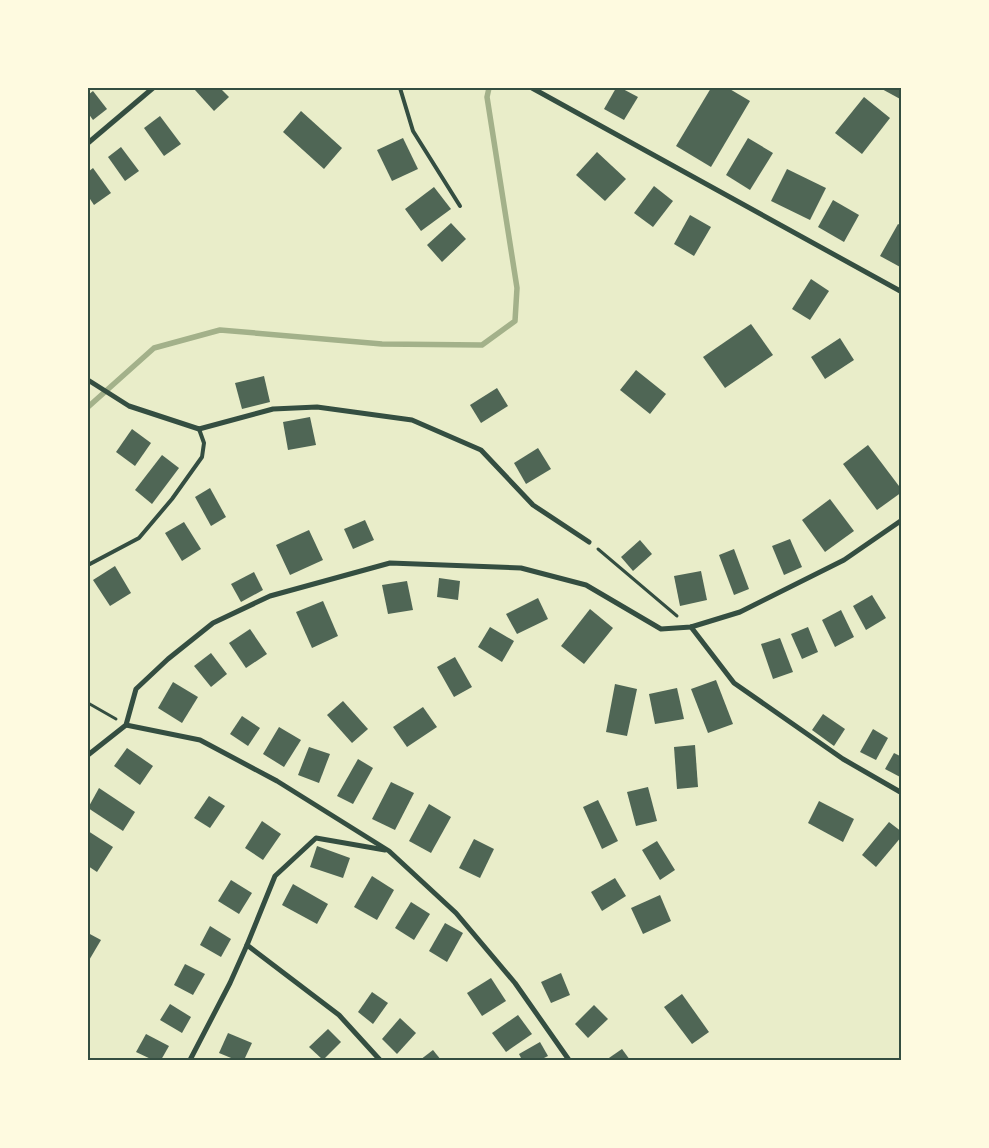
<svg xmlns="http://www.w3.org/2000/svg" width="989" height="1148" font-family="Arial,sans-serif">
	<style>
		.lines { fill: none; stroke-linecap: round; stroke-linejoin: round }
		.stream { stroke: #a3b18a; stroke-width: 5.5 }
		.building { fill: #4f6655 }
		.path { stroke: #344e41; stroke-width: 3 }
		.service { stroke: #344e41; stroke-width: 4 }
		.minor { stroke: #344e41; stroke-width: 5 }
		.neatline { fill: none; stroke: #344e41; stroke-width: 2 }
	</style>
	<rect width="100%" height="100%" fill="#e9edc9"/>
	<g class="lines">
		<path class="stream" d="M88 407 154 348 220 330 382 344 482 345 515 321 517 288 487 97 489 88"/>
	</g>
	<g class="building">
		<path d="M197 88H220L229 97 214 111 195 90Z"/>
		<path d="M616 88H621L638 97 624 120 604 109Z"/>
		<path d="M711 88H728L750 101 711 167 676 146Z"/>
		<path d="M880 88H902V100Z"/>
		<path d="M93 91 107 109 93 120 88 113V95Z"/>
		<path d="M864 97 890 118 862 154 835 133Z"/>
		<path d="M301 111 342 148 324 169 283 132Z"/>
		<path d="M160 116 181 144 164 156 144 128Z"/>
		<path d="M403 138 418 169 392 181 377 150Z"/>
		<path d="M748 138 773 153 750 190 726 175Z"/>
		<path d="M121 147 139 171 125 181 108 157Z"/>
		<path d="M597 152 626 179 605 201 576 175Z"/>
		<path d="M93 168 111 193 94 205 88 196V172Z"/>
		<path d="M787 169 826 188 810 220 771 201Z"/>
		<path d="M654 186 673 201 653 227 634 213Z"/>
		<path d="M434 187 451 209 421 231 405 209Z"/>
		<path d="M833 200 859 215 844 242 818 227Z"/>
		<path d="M690 215 711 227 694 256 674 244Z"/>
		<path d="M451 223 466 239 442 262 427 245Z"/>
		<path d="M898 224 902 226V268L880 256Z"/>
		<path d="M811 279 829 291 810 320 792 309Z"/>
		<path d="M751 324 773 355 725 388 703 357Z"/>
		<path d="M840 338 854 360 825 379 811 357Z"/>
		<path d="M636 370 666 394 650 414 620 390Z"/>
		<path d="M264 376 270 402 242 409 235 383Z"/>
		<path d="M497 388 508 406 481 423 470 405Z"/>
		<path d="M310 417 316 445 288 450 283 422Z"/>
		<path d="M132 429 151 443 135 466 116 452Z"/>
		<path d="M868 445 902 490V492L877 510 843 464Z"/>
		<path d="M538 448 551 469 526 484 514 463Z"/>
		<path d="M162 455 179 468 152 504 135 490Z"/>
		<path d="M210 488 226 517 211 526 195 497Z"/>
		<path d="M830 499 854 531 825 552 802 520Z"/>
		<path d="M365 520 374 540 353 549 344 529Z"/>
		<path d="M184 522 201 549 182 561 165 533Z"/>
		<path d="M309 530 323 560 290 575 276 545Z"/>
		<path d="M790 539 802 567 784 575 772 546Z"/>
		<path d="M640 540 652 554 633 571 621 557Z"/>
		<path d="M734 549 749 589 734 595 719 555Z"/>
		<path d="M115 566 131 593 110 606 93 580Z"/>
		<path d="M701 571 707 600 680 606 674 576Z"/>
		<path d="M254 572 263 590 241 602 231 584Z"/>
		<path d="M439 578 460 581 458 600 437 597Z"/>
		<path d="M407 581 413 610 388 614 382 585Z"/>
		<path d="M872 595 886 618 866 630 853 606Z"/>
		<path d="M538 598 548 619 517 634 506 614Z"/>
		<path d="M323 601 338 636 312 648 296 612Z"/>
		<path d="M590 609 613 628 584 664 561 646Z"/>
		<path d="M841 610 854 637 835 647 822 620Z"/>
		<path d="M490 627 514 641 502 662 478 647Z"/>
		<path d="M808 627 818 652 802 659 791 634Z"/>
		<path d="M250 629 267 654 246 668 229 643Z"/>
		<path d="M780 638 793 672 773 679 761 644Z"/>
		<path d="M211 653 227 674 211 687 194 666Z"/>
		<path d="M455 657 472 687 454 697 437 667Z"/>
		<path d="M716 680 733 724 708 733 691 689Z"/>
		<path d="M173 682 198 697 182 723 158 708Z"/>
		<path d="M615 684 637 689 627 736 606 732Z"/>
		<path d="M677 688 684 719 655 724 649 694Z"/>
		<path d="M343 701 368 729 352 743 327 715Z"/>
		<path d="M423 707 437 727 407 747 393 727Z"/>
		<path d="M823 714 845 729 834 746 812 730Z"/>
		<path d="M242 716 260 728 248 746 230 734Z"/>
		<path d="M279 727 301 740 284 767 263 754Z"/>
		<path d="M873 729 888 738 876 760 860 752Z"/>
		<path d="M695 745 698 787 677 789 674 747Z"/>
		<path d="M309 747 330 754 319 783 298 775Z"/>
		<path d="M127 748 153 766 140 785 114 766Z"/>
		<path d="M894 753 902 757V778L885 769Z"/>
		<path d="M358 759 373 768 353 804 337 796Z"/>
		<path d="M391 782 414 793 395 830 372 819Z"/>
		<path d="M648 787 657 821 636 826 627 792Z"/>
		<path d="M99 788 135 812 123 831 88 808Z"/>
		<path d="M209 796 225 806 210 828 194 818Z"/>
		<path d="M598 800 618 841 602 849 583 807Z"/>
		<path d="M819 801 854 819 843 842 808 823Z"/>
		<path d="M429 804 451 817 431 853 409 841Z"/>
		<path d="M262 821 281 834 263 860 245 848Z"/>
		<path d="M889 822 902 832V836L876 867 862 855Z"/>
		<path d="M88 831 113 847 97 872 88 866Z"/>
		<path d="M474 839 494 849 480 878 459 868Z"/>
		<path d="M657 841 675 870 660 880 642 850Z"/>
		<path d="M317 846 350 858 343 878 310 867Z"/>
		<path d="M372 876 394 890 377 920 354 907Z"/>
		<path d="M615 878 626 896 602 911 591 892Z"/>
		<path d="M231 880 252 893 239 914 218 901Z"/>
		<path d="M293 884 328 904 317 924 282 905Z"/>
		<path d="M660 895 671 921 643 934 631 908Z"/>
		<path d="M411 902 430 914 414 940 395 928Z"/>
		<path d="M445 923 463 933 447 962 429 951Z"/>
		<path d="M210 926 231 939 221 957 200 945Z"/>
		<path d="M88 933 101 940 88 962Z"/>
		<path d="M185 964 205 974 193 995 174 985Z"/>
		<path d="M561 973 570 995 551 1003 541 982Z"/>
		<path d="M491 978 506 1001 482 1016 467 993Z"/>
		<path d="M372 992 388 1003 373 1024 358 1012Z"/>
		<path d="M682 994 709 1032 692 1044 664 1007Z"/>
		<path d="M170 1004 191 1017 182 1033 160 1020Z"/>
		<path d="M594 1005 608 1019 588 1038 575 1024Z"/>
		<path d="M518 1015 532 1034 506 1052 492 1033Z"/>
		<path d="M400 1018 416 1033 397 1054 382 1039Z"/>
		<path d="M328 1029 341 1042 323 1060 309 1047Z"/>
		<path d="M228 1033 252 1043 244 1060H236L219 1053Z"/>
		<path d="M146 1034 169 1046 161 1060H153L136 1052Z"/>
		<path d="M540 1042 548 1056 540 1060H522L519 1054Z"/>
		<path d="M622 1049 630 1060H606Z"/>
		<path d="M433 1050 441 1060H420Z"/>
	</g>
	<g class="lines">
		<g class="path">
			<path d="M598 549 677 616"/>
			<path d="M88 703 116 719"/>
		</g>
		<g class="service">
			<path d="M400 88 413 131 460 206"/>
			<path d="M88 565 139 538 172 499 202 457 204 443 199 429"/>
		</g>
		<g class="minor">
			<path d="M532 88 902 292"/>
			<path d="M88 143 153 88"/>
			<path d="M88 380 129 406 199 429 273 409 317 407 412 420 481 450 533 505 589 542"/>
			<path d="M691 627 734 683 843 759 902 793"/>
			<path d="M126 725 200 740 277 781 389 851 456 913 515 983 569 1060"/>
			<path d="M88 755 126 725 136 689 168 659 213 623 270 596 390 563 521 568 586 585 661 629 691 627 740 612 844 560 902 520"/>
			<path d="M247 945 339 1015 380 1060"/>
			<path d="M190 1060 230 983 247 945 275 876 316 838 385 850"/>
		</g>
	</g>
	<rect width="989" height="1148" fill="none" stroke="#fefae0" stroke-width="178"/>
	<rect x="89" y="89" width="811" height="970" class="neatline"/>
</svg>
